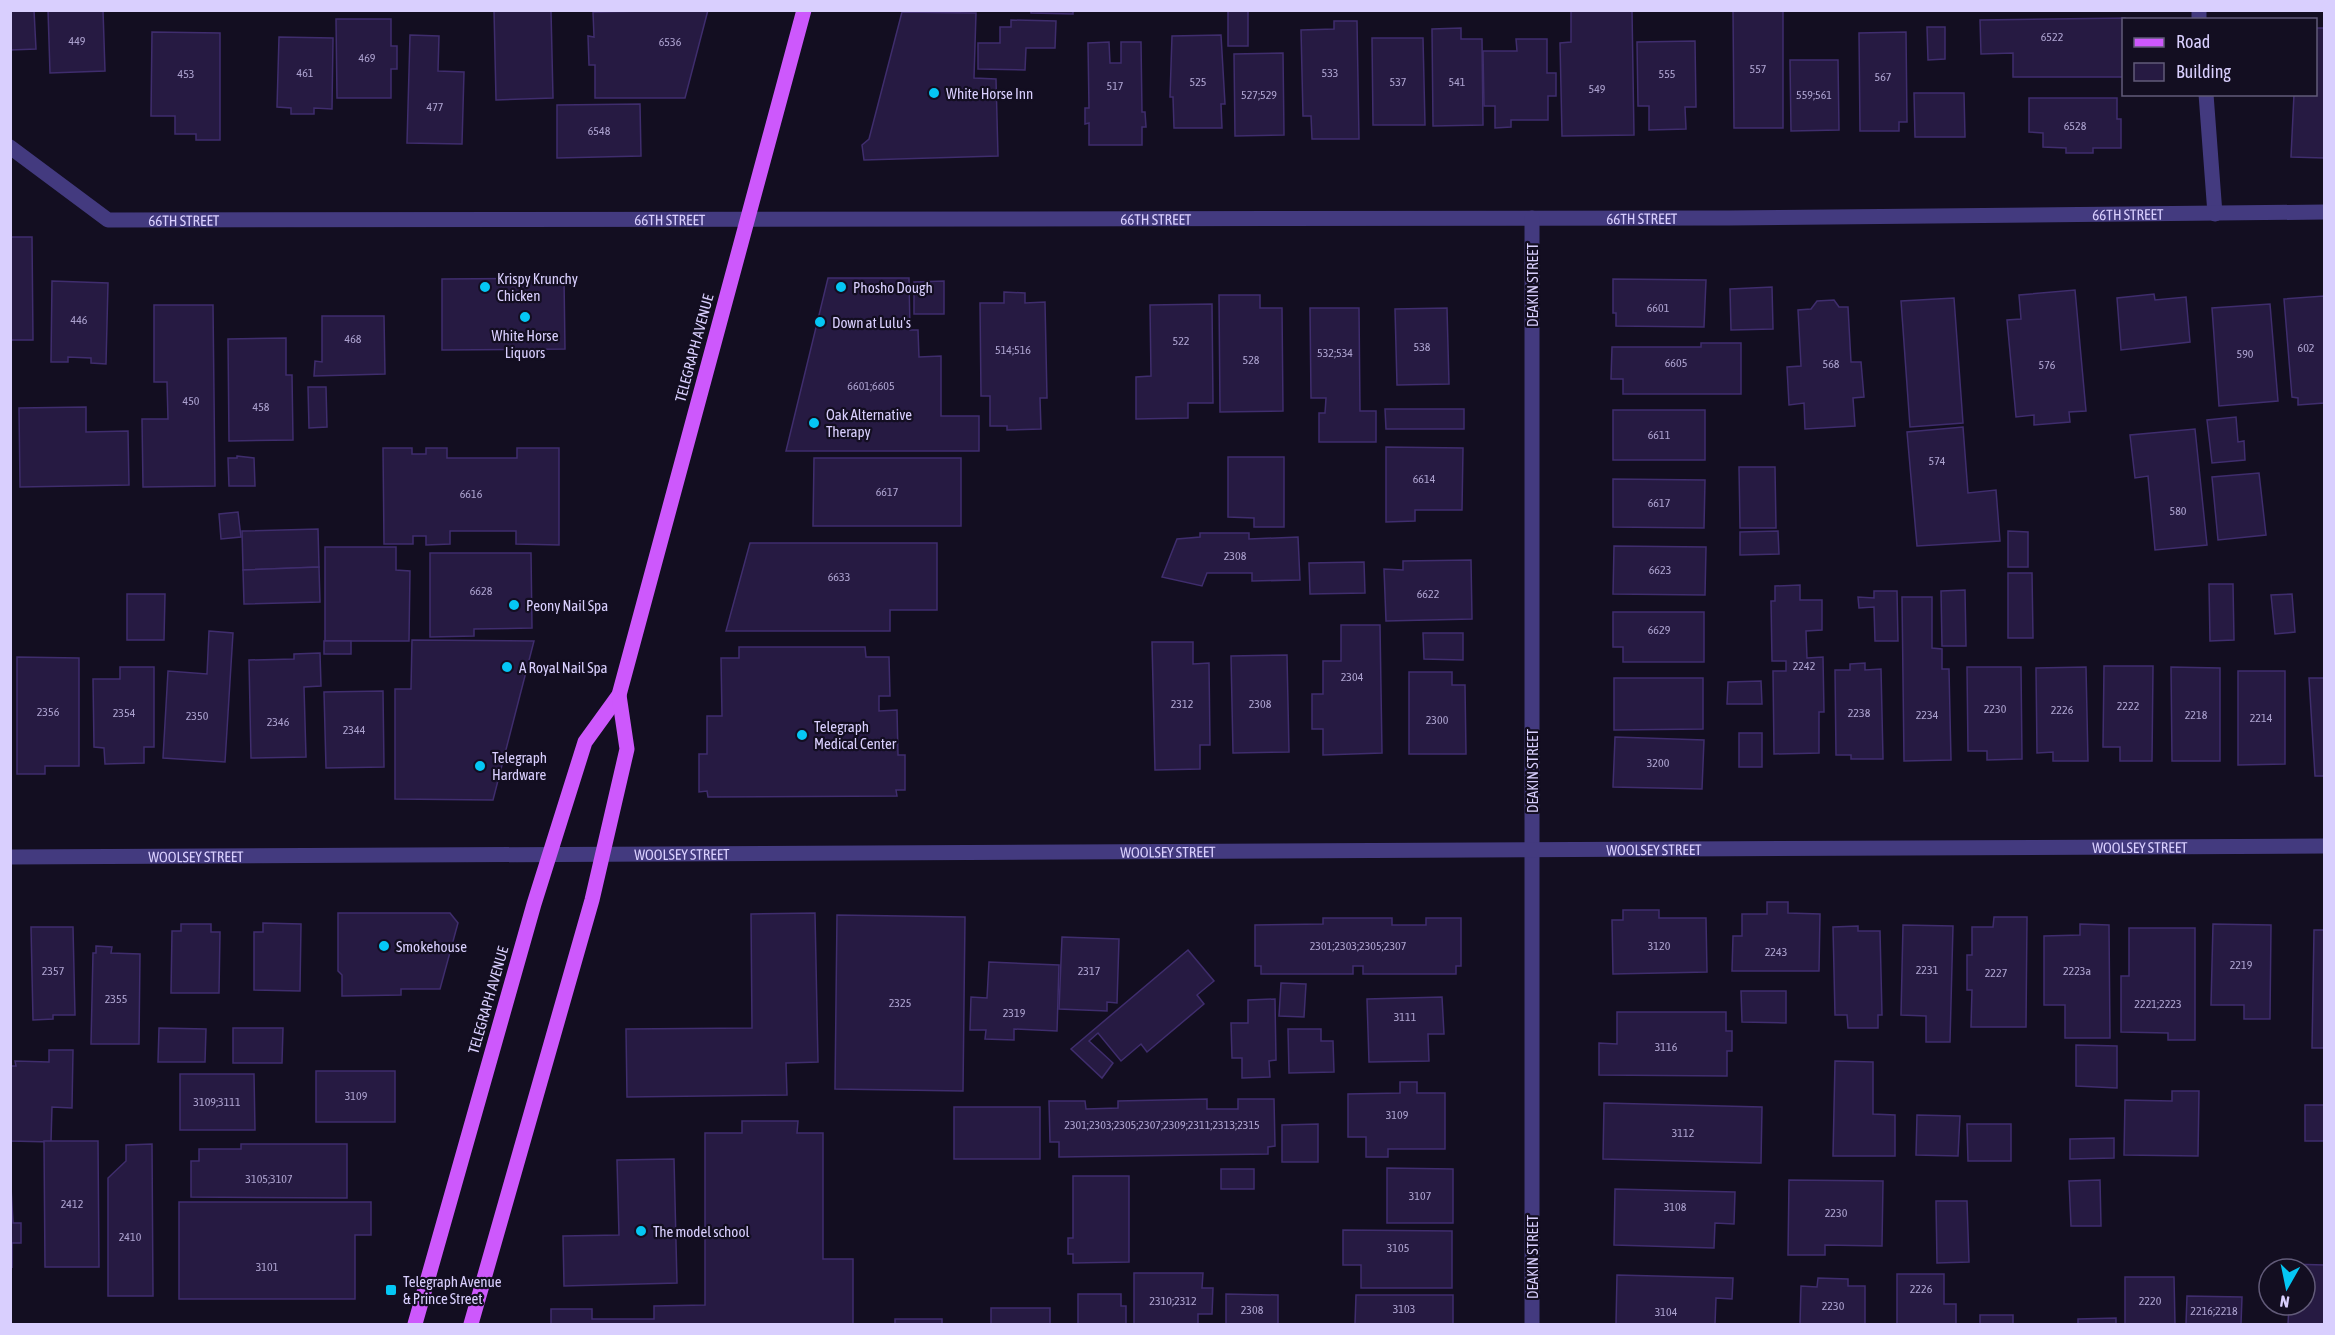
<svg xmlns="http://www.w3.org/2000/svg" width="2335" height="1335" font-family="'Asap Condensed',sans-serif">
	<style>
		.building { fill: #261a42; stroke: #3f2d6d; stroke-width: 1.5 }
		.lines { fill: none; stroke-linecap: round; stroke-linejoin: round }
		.minor { stroke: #433a7f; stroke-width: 15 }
		.major { stroke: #cd58fc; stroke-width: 15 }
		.poi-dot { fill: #05c7f4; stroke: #130e21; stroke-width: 2 }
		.labels { text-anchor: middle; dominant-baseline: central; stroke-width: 4.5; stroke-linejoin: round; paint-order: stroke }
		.number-label { font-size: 12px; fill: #aca2cf }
		.poi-label { font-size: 15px; fill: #d9cffe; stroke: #130e21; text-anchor: start }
		.street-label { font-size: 15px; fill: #d9cffe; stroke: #130e21 }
	</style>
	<rect width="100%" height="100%" fill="#130e21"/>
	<g class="building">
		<path d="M10 10H34L36 49 10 50Z"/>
		<path d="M48 10H103L105 71 50 73Z"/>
		<path d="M494 10 551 11 553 98 496 100Z"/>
		<path d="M708 10 685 98H595V65H589L588 36 594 37 593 12Z"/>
		<path d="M1031 10H1073V14L1031 13Z"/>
		<rect x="1228" y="10" width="20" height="36"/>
		<path d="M1571 10H1632L1634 135 1562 136 1560 43 1571 42Z"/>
		<path d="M1733 10H1783V128H1734Z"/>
		<path d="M902 12 976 13 974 78 996 79 998 156 864 160 862 145 869 139Z"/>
		<path d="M2125 18 2123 77H2013V53L1981 54 1980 20Z"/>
		<path d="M336 19H391V46H397V69H391V98H337Z"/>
		<path d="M1011 20 1056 21 1055 48H1026L1025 70 978 69V43H1000V27H1011Z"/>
		<path d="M1334 21H1357L1359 139H1312L1311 116H1303L1301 30 1334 29Z"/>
		<path d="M1927 27H1945V59L1928 60Z"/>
		<path d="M1461 28V39H1482L1483 125 1433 126 1432 29Z"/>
		<path d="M2316 28H2324V158L2291 157 2294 94H2316Z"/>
		<path d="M152 32 220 33V140H196V134H175V116H151Z"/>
		<path d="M1906 32 1907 122H1899V131H1860L1859 33Z"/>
		<path d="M410 35 439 36 438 71 464 72 462 144 407 143Z"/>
		<path d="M1221 35 1225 104H1221L1222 128H1174L1173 97H1170L1172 36Z"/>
		<path d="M279 37 333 38 332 109 314 108V114H291V108L277 107Z"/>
		<path d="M1372 38H1423L1425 125H1373Z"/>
		<path d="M1516 39H1547V73H1556V96H1548V120H1511V127L1495 128V106H1484L1483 51H1517Z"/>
		<path d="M1695 41 1696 107H1685L1686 129 1649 130V106H1638L1637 42Z"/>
		<path d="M1109 42 1110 63H1121V42H1141L1142 112H1145L1146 127H1142V145H1089V123L1085 124V108H1089L1088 43Z"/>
		<path d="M1283 53 1284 135 1235 136 1234 54Z"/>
		<path d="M1790 60H1838L1839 130 1791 131Z"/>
		<path d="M1914 93H1964L1965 137H1915Z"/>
		<path d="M2029 98H2117V119H2121V148H2093V153H2066V148L2043 147V133L2029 132Z"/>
		<path d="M640 104 641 156 557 158V105Z"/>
		<path d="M10 237H32L33 340H10Z"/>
		<path d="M564 278 565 349 442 350V279Z"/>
		<path d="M828 278H909L910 330H918L919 357 941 356V416H979V451H786Z"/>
		<path d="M1613 279 1706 280 1704 327 1616 326V313H1613Z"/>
		<path d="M52 281 108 283 106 364 91 363V358L68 357V362H51Z"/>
		<path d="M944 281V314H914V282Z"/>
		<path d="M1772 287 1773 329 1731 330 1730 289Z"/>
		<path d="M2075 290 2086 411 2069 412 2070 422 2034 425V415L2016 417 2007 320 2021 319 2019 295Z"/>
		<path d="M1004 292 1025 293V303L1045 302 1047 398H1040L1041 429 1007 430V426H990V396H981L980 303H1004Z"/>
		<path d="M2154 294 2155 300 2186 297 2190 342 2121 350 2117 298Z"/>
		<path d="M1219 295H1260V308H1282L1283 411 1220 412Z"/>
		<path d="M2324 296V403L2298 405V398L2292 397 2284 299Z"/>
		<path d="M1954 298 1963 423 1910 427 1901 301Z"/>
		<path d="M1834 300 1839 307H1848L1851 362H1861L1864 397 1853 398 1855 426 1805 429 1804 403 1789 405 1787 367 1801 366 1798 310 1811 309 1817 301Z"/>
		<path d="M1212 304 1213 403H1188V418L1136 419V377L1151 376 1150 305Z"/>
		<path d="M2270 304 2278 401 2219 406 2212 308Z"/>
		<path d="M154 305H213L215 486 143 487 142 419H168L167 382H154Z"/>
		<path d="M1310 308H1359L1360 411H1376V442H1319V413H1325L1326 398H1311Z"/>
		<path d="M1447 308 1449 384 1397 385 1395 309Z"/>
		<path d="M322 316H384L385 374 314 376 315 361 322 362Z"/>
		<path d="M286 338V375H292L293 440 229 441 228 339Z"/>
		<path d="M1701 343H1741V394H1623V379H1611L1612 347H1701Z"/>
		<path d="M308 387H326L327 427 309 428Z"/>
		<path d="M86 407V432L128 431 129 485 20 487 19 408Z"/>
		<path d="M1385 409H1464V429H1386Z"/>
		<rect x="1613" y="410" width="92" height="50"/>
		<path d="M2236 417 2238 442 2244 441 2245 460 2212 463 2207 420Z"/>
		<path d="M1963 427 1968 493 1996 490 2000 541 1917 546 1907 432Z"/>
		<path d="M2195 429 2207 545 2155 550 2148 476 2135 478 2130 435Z"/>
		<path d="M1386 447 1463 448 1462 510H1415V521L1386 522Z"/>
		<path d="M383 448H412V454H426V448H447V458H517V448H559V545L516 544V531H450V544L426 545V536H413V544H384Z"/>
		<path d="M237 456 254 458 255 486H229L228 458H237Z"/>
		<path d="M1228 457H1284V527H1254V518L1228 517Z"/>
		<path d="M814 458H961V526H813Z"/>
		<path d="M1739 467H1775L1776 528H1740Z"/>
		<path d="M2259 473 2266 535 2218 540 2212 477Z"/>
		<path d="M1613 479 1705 480 1704 528 1613 527Z"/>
		<path d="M238 512 241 537 221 539 219 514Z"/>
		<path d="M318 529 319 567 243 570 242 531Z"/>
		<path d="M1778 531 1779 554 1740 555V532Z"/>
		<path d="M2008 531 2028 532V567H2008Z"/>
		<path d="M1200 533H1249V539L1298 537 1300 580 1252 581V573H1207L1202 586 1162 577 1177 539 1200 537Z"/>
		<path d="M750 543H937V610H890V631H726Z"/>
		<path d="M1614 546 1706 547 1705 595 1613 594Z"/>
		<path d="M325 547H396V570L410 571 409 641H325Z"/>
		<path d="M430 553H531L532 628 474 629V636L430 637Z"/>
		<path d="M1471 560 1472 619 1386 621 1384 569 1403 570V561Z"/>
		<path d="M1364 562 1365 593 1310 594 1309 563Z"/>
		<path d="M319 567 320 602 244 604 243 570Z"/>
		<path d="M2008 573H2032L2033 638H2008Z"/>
		<path d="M2209 584H2233L2234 640 2210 641Z"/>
		<path d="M1800 585V600H1822V630L1806 631 1807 658 1823 657 1824 712H1819V753L1774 754 1773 671H1786V661H1772L1771 601H1775V586Z"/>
		<path d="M1965 590 1966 646H1942L1941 591Z"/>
		<path d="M1874 591H1897L1898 641H1875L1874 607 1859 608 1858 597 1874 598Z"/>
		<path d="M127 594H165L164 640H127Z"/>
		<path d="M2292 594 2295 632 2275 634 2271 595Z"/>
		<path d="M1902 597H1932V648L1942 649V669H1949L1951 760 1904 761Z"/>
		<path d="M1613 612H1704V662H1623V647H1613Z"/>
		<path d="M1341 625H1380L1382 753 1323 755V729H1312V694H1323V661H1341Z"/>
		<path d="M209 631 233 633 225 762 163 758 168 671 207 674Z"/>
		<path d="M1423 633H1463V660L1424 659Z"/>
		<path d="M412 640 534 641 493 800 395 799V689H411Z"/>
		<rect x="324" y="641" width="27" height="13"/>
		<path d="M1152 642H1193V664L1209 663 1210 745H1200V769L1155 770Z"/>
		<path d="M739 647H865L866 657H889L890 696H879V711L897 710 898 755H905V790H896L897 796 708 797 707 791 699 792V754H707V716H722L721 658H739Z"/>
		<path d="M320 653 321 686 304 687 306 757 251 758 249 660 294 659V654Z"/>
		<path d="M1287 655 1289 752 1233 753 1231 656Z"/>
		<path d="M17 657 79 658V766H45V774H17Z"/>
		<path d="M1865 663V670L1881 669 1883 759H1851V755H1836L1835 670H1850V664Z"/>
		<path d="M2104 666H2153L2152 761H2120V747H2103Z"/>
		<path d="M120 667H154V747H144V763L105 764 104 748 94 747 93 679H120Z"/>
		<path d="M1967 667H2021L2022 759 1987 760V751H1968Z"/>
		<path d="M2086 667 2088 761H2053V752L2037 753 2036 668Z"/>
		<path d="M2171 667 2220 668V761H2172Z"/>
		<path d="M2238 671H2285V764L2238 765Z"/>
		<path d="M1409 672H1452V685H1465L1466 754H1409Z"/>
		<path d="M1614 678H1703V729L1614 730Z"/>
		<path d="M2309 678H2324V776H2315Z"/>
		<path d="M1761 681 1762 704H1727L1728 682Z"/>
		<path d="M383 691 384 767 326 768 324 692Z"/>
		<rect x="1739" y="733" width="23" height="34"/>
		<path d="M1615 737 1704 740 1702 789 1613 787Z"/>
		<path d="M1767 902H1788V913L1820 914 1819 971H1732L1733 936H1742V914H1767Z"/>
		<path d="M1623 910H1659V918H1706L1707 972 1613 974 1612 920H1623Z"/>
		<path d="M338 913H450L458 923 440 989H401V995L342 996V975L338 971Z"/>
		<path d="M815 913 818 1062 786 1063 787 1095 627 1097 626 1029 752 1028 751 914Z"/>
		<path d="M837 915 965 917 963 1091 835 1089Z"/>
		<path d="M1994 917H2027L2026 1027H1971L1972 990H1967V955H1972V927H1993Z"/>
		<path d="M1323 918H1392V925H1426V918H1461V966H1456V974H1363V966H1353V974H1261V966H1255V925L1323 924Z"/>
		<path d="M263 923 301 924 300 991 254 990V932H263Z"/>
		<path d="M181 924H211V932H220L219 993H171L172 931H181Z"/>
		<path d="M2080 924 2109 925 2110 1038H2065V1005H2044V936L2080 935Z"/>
		<path d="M2213 924 2271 925 2270 1019H2244V1005H2211Z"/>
		<path d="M1903 925 1953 926 1950 1042H1926V1016L1901 1015Z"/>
		<path d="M1858 926V931H1880L1882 1015H1878V1028H1848L1847 1015H1835L1833 927Z"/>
		<path d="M31 927H73L75 1015H53V1019L33 1020Z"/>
		<path d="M2129 928H2195V1040H2168V1033L2121 1032V976H2129Z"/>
		<path d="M2314 930H2324V1048H2312Z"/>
		<path d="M1062 937 1119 939 1117 1003 1107 1002V1011L1059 1009Z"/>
		<path d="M96 946 112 947 111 953 140 954 139 1044H91L93 953H96Z"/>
		<path d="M1188 950 1214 981 1197 995 1204 1004 1147 1052 1141 1044 1121 1061 1098 1033 1089 1041 1113 1063 1102 1078 1071 1049Z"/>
		<path d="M989 962 1059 965 1057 1031 1014 1029V1040L985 1039 986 1030H970L971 997 987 998Z"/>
		<path d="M1281 983 1306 984 1304 1017 1279 1016Z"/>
		<path d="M1741 991H1786V1023L1742 1022Z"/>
		<path d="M1442 997 1444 1034H1428L1429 1061 1369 1062 1367 999Z"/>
		<path d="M1275 999 1276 1060 1269 1061 1270 1077 1242 1078V1058H1232L1231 1023H1248V1000Z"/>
		<path d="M1617 1012H1726V1031H1732V1051H1727V1076L1599 1075V1043L1617 1044Z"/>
		<path d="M159 1028 206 1029 205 1062H158Z"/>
		<path d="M233 1028H283L282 1063H233Z"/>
		<path d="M1288 1029H1321V1041H1333L1334 1072 1289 1073Z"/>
		<path d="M2076 1045 2117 1046V1088L2076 1086Z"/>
		<path d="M49 1050H73L72 1108 52 1107 51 1142 10 1141V1066H16L15 1061 49 1062Z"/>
		<path d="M1835 1061 1873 1062V1114L1895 1115V1156H1833Z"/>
		<rect x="316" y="1071" width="79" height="51"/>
		<path d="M180 1074H254L255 1130H180Z"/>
		<path d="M1400 1082H1417V1093H1445V1149H1388V1157H1366V1137H1348V1094L1400 1093Z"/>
		<path d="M2172 1091H2199L2198 1156 2124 1155 2125 1100 2172 1101Z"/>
		<path d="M1207 1099V1109H1238V1099H1274L1275 1146 1268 1147V1154L1059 1157V1142H1050L1049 1101H1085L1086 1109 1118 1108V1101Z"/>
		<path d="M1604 1103 1762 1107 1761 1163 1603 1159Z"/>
		<rect x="2305" y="1105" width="19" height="36"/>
		<rect x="954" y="1107" width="86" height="52"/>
		<path d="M1917 1115 1960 1116 1958 1156 1916 1155Z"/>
		<path d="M742 1121H798L797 1133H823V1259H853V1324H551V1309H592V1319H654V1306L705 1305V1133H742Z"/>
		<path d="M1318 1124V1162H1282V1125Z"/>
		<path d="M1967 1124H2011V1161H1968Z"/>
		<path d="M2114 1138V1158L2070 1159V1139Z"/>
		<path d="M44 1141H98L99 1267H45Z"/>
		<path d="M152 1144 153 1296H108V1178L126 1161V1145Z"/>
		<path d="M241 1144H347V1198L191 1197V1161H199V1149H241Z"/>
		<path d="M674 1159 677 1283 564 1286 563 1236 619 1235 617 1160Z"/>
		<path d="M1387 1168 1453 1169V1223H1387Z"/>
		<path d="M10 1169 13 1223H21V1243H12V1268Z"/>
		<rect x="1221" y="1169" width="33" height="20"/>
		<path d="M1073 1176H1129V1262L1073 1263V1254H1068V1238H1073Z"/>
		<path d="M1789 1180 1883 1181 1882 1246 1825 1245V1255H1788Z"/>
		<path d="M2100 1180 2101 1226H2071L2069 1181Z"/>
		<path d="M1615 1189 1735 1192 1734 1224 1715 1223 1714 1248 1614 1245Z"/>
		<path d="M1936 1201H1967L1969 1262 1937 1263Z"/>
		<path d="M179 1202H371V1235H355V1299H179Z"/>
		<path d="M1343 1230 1452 1231V1288H1361V1265H1343Z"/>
		<path d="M2289 1264 2324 1265V1324H2288L2289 1305H2305V1269H2289Z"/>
		<path d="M1134 1273H1203L1202 1288H1213L1212 1314H1198V1324H1134Z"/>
		<path d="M1897 1274H1944V1304H1956V1324H1897Z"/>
		<path d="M1617 1275 1733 1278 1732 1299 1716 1298 1715 1324H1616Z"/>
		<path d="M2125 1277H2174L2175 1324H2125Z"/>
		<path d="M1818 1278 1848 1279V1286H1865V1324H1800L1801 1286 1817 1287Z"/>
		<path d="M1078 1294H1121V1306H1126V1324H1078Z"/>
		<path d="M1226 1294 1278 1295V1324H1226Z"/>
		<path d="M1356 1295H1453V1324H1355Z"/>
		<path d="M2187 1296 2242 1297 2241 1324H2186Z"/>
		<rect x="991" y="1308" width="59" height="16"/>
		<rect x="1980" y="1315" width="33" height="9"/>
		<path d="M2116 1318V1324H2078V1319Z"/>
		<rect x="895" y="1319" width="47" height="5"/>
	</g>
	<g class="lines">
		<g class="minor">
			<path d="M2199 10V20"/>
			<path d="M2206 94 2215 214"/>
			<path id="s1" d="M10 147 108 220 1729 218 2324 212"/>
			<path d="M1532 218V1324"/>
			<path id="s2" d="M10 857 2324 846"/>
		</g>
		<g class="major">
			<path d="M415 1324 534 904 585 742 619 695 804 10"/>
			<path d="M471 1324 592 900 627 749 619 695"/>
		</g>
	</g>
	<g class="poi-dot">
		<circle cx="934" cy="93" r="6"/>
		<circle cx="485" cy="287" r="6"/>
		<circle cx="841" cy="287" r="6"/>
		<circle cx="525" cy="317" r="6"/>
		<circle cx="820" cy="322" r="6"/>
		<circle cx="814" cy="423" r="6"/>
		<circle cx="514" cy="605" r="6"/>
		<circle cx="507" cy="667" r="6"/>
		<circle cx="802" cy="735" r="6"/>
		<circle cx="480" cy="766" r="6"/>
		<circle cx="384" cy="946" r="6"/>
		<circle cx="641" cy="1231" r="6"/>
		<rect x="385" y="1284" width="12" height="12" rx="3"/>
	</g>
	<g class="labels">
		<g class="number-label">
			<text x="2052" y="37">6522</text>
			<text x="77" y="41">449</text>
			<text x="670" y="42">6536</text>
			<text x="367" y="58">469</text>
			<text x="1758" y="69">557</text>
			<text x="305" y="73">461</text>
			<text x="1330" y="73">533</text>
			<text x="186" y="74">453</text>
			<text x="1667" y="74">555</text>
			<text x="1883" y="77">567</text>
			<text x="1198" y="82">525</text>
			<text x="1398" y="82">537</text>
			<text x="1457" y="82">541</text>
			<text x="1115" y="86">517</text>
			<text x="1597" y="89">549</text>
			<text x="1259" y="95">527;529</text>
			<text x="1814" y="95">559;561</text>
			<text x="435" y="107">477</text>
			<text x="2075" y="126">6528</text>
			<text x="599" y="131">6548</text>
			<text x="1658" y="308">6601</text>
			<text x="79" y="320">446</text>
			<text x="353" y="339">468</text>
			<text x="1181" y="341">522</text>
			<text x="1422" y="347">538</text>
			<text x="2306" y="348">602</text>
			<text x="1013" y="350">514;516</text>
			<text x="1335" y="353">532;534</text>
			<text x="2245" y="354">590</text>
			<text x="1251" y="360">528</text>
			<text x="1676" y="363">6605</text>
			<text x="1831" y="364">568</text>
			<text x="2047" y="365">576</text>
			<text x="871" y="386">6601;6605</text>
			<text x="191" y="401">450</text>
			<text x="261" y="407">458</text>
			<text x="1659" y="435">6611</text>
			<text x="1937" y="461">574</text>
			<text x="1424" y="479">6614</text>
			<text x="887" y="492">6617</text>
			<text x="471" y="494">6616</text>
			<text x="1659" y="503">6617</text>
			<text x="2178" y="511">580</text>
			<text x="1235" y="556">2308</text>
			<text x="1660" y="570">6623</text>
			<text x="839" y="577">6633</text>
			<text x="481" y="591">6628</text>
			<text x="1428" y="594">6622</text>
			<text x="1659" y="630">6629</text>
			<text x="1804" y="666">2242</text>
			<text x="1352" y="677">2304</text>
			<text x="1182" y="704">2312</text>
			<text x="1260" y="704">2308</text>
			<text x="2128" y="706">2222</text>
			<text x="1995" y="709">2230</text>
			<text x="2062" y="710">2226</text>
			<text x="48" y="712">2356</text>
			<text x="124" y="713">2354</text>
			<text x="1859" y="713">2238</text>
			<text x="1927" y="715">2234</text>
			<text x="2196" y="715">2218</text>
			<text x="197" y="716">2350</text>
			<text x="2261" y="718">2214</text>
			<text x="1437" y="720">2300</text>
			<text x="278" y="722">2346</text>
			<text x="354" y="730">2344</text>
			<text x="1658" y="763">3200</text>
			<text x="1358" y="946">2301;2303;2305;2307</text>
			<text x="1659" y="946">3120</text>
			<text x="1776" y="952">2243</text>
			<text x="2241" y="965">2219</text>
			<text x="1927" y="970">2231</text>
			<text x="53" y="971">2357</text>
			<text x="1089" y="971">2317</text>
			<text x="2077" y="971">2223a</text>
			<text x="1996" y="973">2227</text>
			<text x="116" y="999">2355</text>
			<text x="900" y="1003">2325</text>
			<text x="2158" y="1004">2221;2223</text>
			<text x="1014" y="1013">2319</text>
			<text x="1405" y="1017">3111</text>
			<text x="1666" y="1047">3116</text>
			<text x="356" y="1096">3109</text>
			<text x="217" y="1102">3109;3111</text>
			<text x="1397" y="1115">3109</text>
			<text x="1162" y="1125">2301;2303;2305;2307;2309;2311;2313;2315</text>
			<text x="1683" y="1133">3112</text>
			<text x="269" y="1179">3105;3107</text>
			<text x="1420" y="1196">3107</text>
			<text x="72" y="1204">2412</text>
			<text x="1675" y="1207">3108</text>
			<text x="1836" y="1213">2230</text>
			<text x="130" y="1237">2410</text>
			<text x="1398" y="1248">3105</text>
			<text x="267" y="1267">3101</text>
			<text x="1921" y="1289">2226</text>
			<text x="1173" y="1301">2310;2312</text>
			<text x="2150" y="1301">2220</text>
			<text x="1833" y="1306">2230</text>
			<text x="1404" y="1309">3103</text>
			<text x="1252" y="1310">2308</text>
			<text x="2214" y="1311">2216;2218</text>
			<text x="1666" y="1312">3104</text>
		</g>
		<g class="poi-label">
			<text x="946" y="93">White Horse Inn</text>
			<text x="497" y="278">Krispy Krunchy<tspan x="497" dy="17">Chicken</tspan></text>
			<text x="853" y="287">Phosho Dough</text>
			<text x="832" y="322">Down at Lulu's</text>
			<text x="525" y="335" text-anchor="middle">White Horse<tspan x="525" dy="17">Liquors</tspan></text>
			<text x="826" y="414">Oak Alternative<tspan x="826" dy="17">Therapy</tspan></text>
			<text x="526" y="605">Peony Nail Spa</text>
			<text x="519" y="667">A Royal Nail Spa</text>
			<text x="814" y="726">Telegraph<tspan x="814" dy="17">Medical Center</tspan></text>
			<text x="492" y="757">Telegraph<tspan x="492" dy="17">Hardware</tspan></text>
			<text x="396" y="946">Smokehouse</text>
			<text x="653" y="1231">The model school</text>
			<text x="403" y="1281">Telegraph Avenue<tspan x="403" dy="17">&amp; Prince Street</tspan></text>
		</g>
		<g class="street-label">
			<text stroke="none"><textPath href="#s1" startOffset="2142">66TH STREET</textPath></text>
			<text stroke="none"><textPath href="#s1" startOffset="1170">66TH STREET</textPath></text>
			<text stroke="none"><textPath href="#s1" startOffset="1656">66TH STREET</textPath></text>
			<text stroke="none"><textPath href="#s1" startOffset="684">66TH STREET</textPath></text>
			<text stroke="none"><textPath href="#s1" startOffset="198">66TH STREET</textPath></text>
			<text transform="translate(1532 285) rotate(-90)">DEAKIN STREET</text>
			<text transform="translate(694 348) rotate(-75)">TELEGRAPH AVENUE</text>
			<text transform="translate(1532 771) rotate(-90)">DEAKIN STREET</text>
			<text stroke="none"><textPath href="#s2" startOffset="2130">WOOLSEY STREET</textPath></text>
			<text stroke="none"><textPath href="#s2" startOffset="1644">WOOLSEY STREET</textPath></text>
			<text stroke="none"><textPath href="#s2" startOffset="1158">WOOLSEY STREET</textPath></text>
			<text stroke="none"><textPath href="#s2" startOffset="672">WOOLSEY STREET</textPath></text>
			<text stroke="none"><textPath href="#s2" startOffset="186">WOOLSEY STREET</textPath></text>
			<text transform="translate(488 1000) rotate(-74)">TELEGRAPH AVENUE</text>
			<text transform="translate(1532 1257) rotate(-90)">DEAKIN STREET</text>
		</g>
	</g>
	<rect width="2335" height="1335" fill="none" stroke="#d9cffe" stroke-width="24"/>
	<rect x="2122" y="18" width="195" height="78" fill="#130e21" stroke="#625b79" stroke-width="1.5"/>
	<rect x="2134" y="38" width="30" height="9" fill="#cd58fc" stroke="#625b79" stroke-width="1.5"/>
	<text x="2176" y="48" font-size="18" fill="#d9cffe">Road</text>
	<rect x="2134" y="63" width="30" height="18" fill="#261a42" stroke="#625b79" stroke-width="1.5"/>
	<text x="2176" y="78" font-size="18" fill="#d9cffe">Building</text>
	<g transform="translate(2287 1287) rotate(189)"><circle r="28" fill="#130e21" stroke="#625b79" stroke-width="1.5"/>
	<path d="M0-4.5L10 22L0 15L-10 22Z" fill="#05c7f4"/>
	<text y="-9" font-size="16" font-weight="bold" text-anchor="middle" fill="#d9cffe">N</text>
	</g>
</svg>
